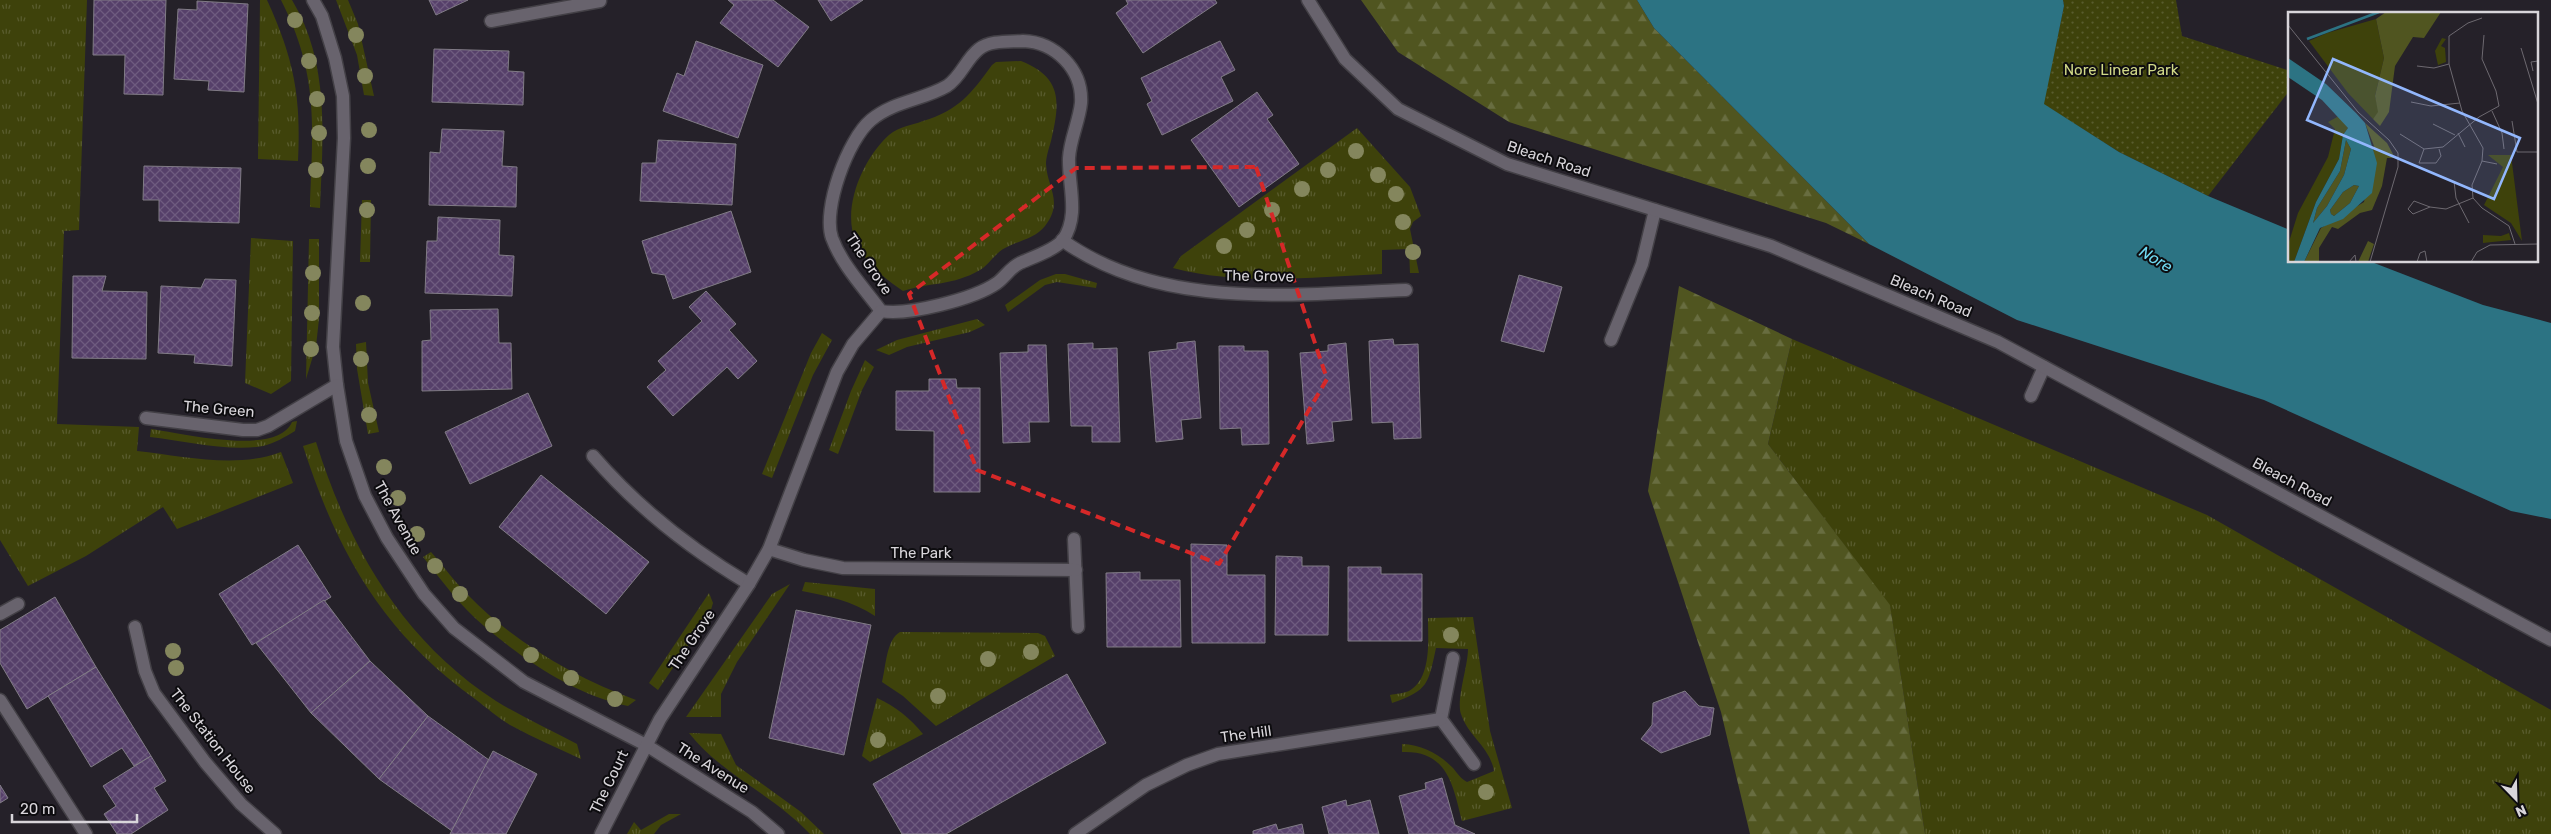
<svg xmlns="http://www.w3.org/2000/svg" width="2551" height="834" font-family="Rubik,sans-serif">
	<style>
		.grass { fill: url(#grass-tufts) }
		.forest { fill: url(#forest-firs) }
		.park { fill: url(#park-dots) }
		.water { fill: #2c7383 }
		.building { fill: url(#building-cross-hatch); stroke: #817c86 }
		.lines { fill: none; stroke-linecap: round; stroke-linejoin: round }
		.lane-casing { stroke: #434046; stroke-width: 15 }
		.street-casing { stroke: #434046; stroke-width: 15 }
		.secondary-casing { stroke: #434046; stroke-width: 15 }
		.lane { stroke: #68636d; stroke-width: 12 }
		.street { stroke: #68636d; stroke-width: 12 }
		.secondary { stroke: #68636d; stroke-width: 12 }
		.tree { fill: #84865d }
		.marked { fill: none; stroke: #d62828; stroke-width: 4; stroke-dasharray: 10 6; stroke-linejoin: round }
		.labels { text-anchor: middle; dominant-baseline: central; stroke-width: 4; stroke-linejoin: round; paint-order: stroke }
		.park-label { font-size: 15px; fill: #d1d988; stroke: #0d0c0f }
		.street-label { font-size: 15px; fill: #d8d5da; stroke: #0d0c0f }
		.water-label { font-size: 16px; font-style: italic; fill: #70dbf3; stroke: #0d0c0f }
		.inset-river { fill: none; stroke: #2c7383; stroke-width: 2.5 }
		.inset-road { fill: none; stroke: #6d6970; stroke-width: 1 }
		.view { fill: #92b7fd; fill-opacity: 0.15; stroke: #92b7fd; stroke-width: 2.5 }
		.inset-edge { fill: none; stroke: #d8d5da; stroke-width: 2.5 }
	</style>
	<defs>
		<pattern id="grass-tufts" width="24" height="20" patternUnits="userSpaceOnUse" patternTransform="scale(1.25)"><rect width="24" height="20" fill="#3e420b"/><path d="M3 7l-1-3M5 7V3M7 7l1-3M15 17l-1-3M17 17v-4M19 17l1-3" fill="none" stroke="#595c2e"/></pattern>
		<pattern id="forest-firs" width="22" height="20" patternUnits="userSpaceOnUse" patternTransform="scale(1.25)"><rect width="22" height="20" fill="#505520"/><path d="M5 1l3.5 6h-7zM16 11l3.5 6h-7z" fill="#686d40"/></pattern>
		<pattern id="park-dots" width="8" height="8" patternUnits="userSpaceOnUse" patternTransform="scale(1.25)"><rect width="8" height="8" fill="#3e420b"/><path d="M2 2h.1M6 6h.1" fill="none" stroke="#595c2e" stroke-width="1.8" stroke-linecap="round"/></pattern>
		<pattern id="building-cross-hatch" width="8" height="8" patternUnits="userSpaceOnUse" patternTransform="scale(1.25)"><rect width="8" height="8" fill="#56406a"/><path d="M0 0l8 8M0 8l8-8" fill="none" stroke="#6e5b7f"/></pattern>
	</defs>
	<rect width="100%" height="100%" fill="#252129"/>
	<g class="grass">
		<path d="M0 0H87L79 230 64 231 57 424 139 427 137 451C184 456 236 469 281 452L293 483 177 529 163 507 86 556 28 586 0 540Z"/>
		<path d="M260 0H267C294 59 301 96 298 161L258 159Z"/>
		<path d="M281 0H292C330 63 323 137 320 208L310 207C313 126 319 75 281 0Z"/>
		<path d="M336 0H348L358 24 374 96 364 95 357 55Z"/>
		<path d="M1021 61C1063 78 1060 102 1051 141 1049 148 1046 157 1046 164 1047 188 1064 201 1045 226 1036 238 1018 241 1005 248 995 253 989 265 980 270 952 286 931 282 903 291 884 278 866 264 856 242 841 209 863 158 889 135 900 126 910 126 923 121 959 110 971 94 992 65L996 62Z"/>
		<path d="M1357 128 1410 187 1421 216 1413 222 1410 229 1419 273H1410L1409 249 1382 250V274C1313 277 1242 286 1173 268L1181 256Z"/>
		<path d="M362 200H371L370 262H360Z"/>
		<path d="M251 238 293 241 291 381 271 394 245 383Z"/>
		<path d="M309 239H319V319L316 346 306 379Z"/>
		<path d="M1056 274H1065L1097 283 1096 288 1057 282 1045 285 1008 312 1005 305 1040 280Z"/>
		<path d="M977 319 985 325 970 332 907 347 889 355 876 350 897 340Z"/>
		<path d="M822 333 832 340 813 375 772 478 762 474 811 353Z"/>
		<path d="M1792 339 2207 515 2551 710V834H1925L1890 606 1768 444Z"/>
		<path d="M366 342 368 383 379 432 368 434 357 369 356 344Z"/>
		<path d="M865 360 874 367 862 390 838 454 829 450 851 391Z"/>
		<path d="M297 421 295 431C285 437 275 443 263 446 230 452 184 441 150 437L151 429C181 433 277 457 292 422Z"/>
		<path d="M316 442C349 547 402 640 496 701 522 717 550 730 577 744L581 759C558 748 534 738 512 726 499 719 487 708 475 699 383 633 337 552 303 446Z"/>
		<path d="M431 552C444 567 455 582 469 596 514 642 575 678 636 700L628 706C576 695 525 661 484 626 461 607 442 581 423 557Z"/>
		<path d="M805 582 875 589V616C852 601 829 596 802 591Z"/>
		<path d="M790 584 737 662 721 694V717H686L772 594Z"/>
		<path d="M709 593 713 603 710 613 658 690 649 683Z"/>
		<path d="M1473 617 1490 731 1512 808 1462 821C1453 786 1448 750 1402 752V744C1422 745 1438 753 1453 768 1458 774 1460 778 1467 782L1494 771C1490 747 1468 736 1461 714 1456 700 1468 666 1468 649L1436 648C1428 684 1429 690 1392 703L1390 695C1396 694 1404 693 1409 691 1432 678 1428 640 1428 618Z"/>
		<path d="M900 632 1038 633 1045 636 1055 656 936 726 903 696 882 682C886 667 886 640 900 632Z"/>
		<path d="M877 698C895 706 910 718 923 734L870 762 862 756Z"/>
		<path d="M689 733 721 734 736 765 801 812 824 834H810C774 795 722 775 689 733Z"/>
		<path d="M669 814H681L661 825 654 834H627L634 822 641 830Z"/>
	</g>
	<g class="forest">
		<path d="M1361 0H1637L1654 28 1869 244 1826 223 1509 122 1398 52Z"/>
		<path d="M1679 286 1792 339 1768 444 1890 605 1925 834H1750L1721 712 1648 491Z"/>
	</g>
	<path class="park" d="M2063 0H2176L2182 36 2290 71V90L2208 196 2119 152 2043 104 2064 6Z"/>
	<path class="water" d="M1637 0H2063L2064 6 2044 104 2119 152 2208 196 2290 230V261H2369L2483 305 2551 323V519L2511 511 2264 400 2017 320 1869 244 1654 28Z"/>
	<g class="building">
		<path d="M94 0H166L163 95 124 94 125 55H93Z"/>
		<path d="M429 0H468L436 15Z"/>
		<path d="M728 0H773L809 27 778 67 720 23 734 5Z"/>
		<path d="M818 0H863L831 21Z"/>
		<path d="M1126 0H1215L1217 3 1143 53 1116 13 1128 4Z"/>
		<path d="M197 1 248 4 244 92 208 90 209 81 174 79 178 9 197 10Z"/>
		<path d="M696 41 763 65 738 138 663 111 677 73 684 76Z"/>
		<path d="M1220 41 1235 70 1221 77 1233 101 1162 135 1147 104 1152 101 1141 78Z"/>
		<path d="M434 49 509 51 508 71 524 72 523 105 432 102Z"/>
		<path d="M1257 92 1273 115 1267 119 1299 164 1239 207 1191 140Z"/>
		<path d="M442 129 504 131 502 166 517 167 516 207 429 205 430 152 440 153Z"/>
		<path d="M658 140 736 144 732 205 640 201 642 163H656Z"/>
		<path d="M144 166 241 168 239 223 159 221V200H143Z"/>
		<path d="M731 211 751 272 673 299 665 275 652 273 642 241Z"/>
		<path d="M438 217 500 220 499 255 514 256 512 296 425 293 427 241H437Z"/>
		<path d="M1519 275 1562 287 1544 352 1501 341Z"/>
		<path d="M73 276H106L102 291 147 292 146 359 72 358Z"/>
		<path d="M205 279 236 280 232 366 194 363 195 355 158 353 161 286 201 288Z"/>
		<path d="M706 291 736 324 729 330 757 361 738 379 727 367 673 416 647 387 666 370 658 361 702 321 689 307Z"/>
		<path d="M498 309 499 343H511L512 389 422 391V341L431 340 430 310Z"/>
		<path d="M1393 339 1394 345 1418 344 1421 438 1394 439 1393 422 1372 423 1369 341Z"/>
		<path d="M1195 341 1201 418 1181 420 1183 439 1156 442 1149 352 1177 349V343Z"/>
		<path d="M1093 343V349L1117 348 1120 442H1092V426H1071L1068 344Z"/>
		<path d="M1346 343 1352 420 1332 422 1334 441 1307 444 1300 353 1328 351V345Z"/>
		<path d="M1028 345H1046L1049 422H1029L1030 442 1003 443 1000 353 1028 352Z"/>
		<path d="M1219 346H1244V351H1268L1269 444 1242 445 1241 428 1220 429Z"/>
		<path d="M929 379H956L957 388H980V492H934V431L896 430V391H929Z"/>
		<path d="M528 393 552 446 470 484 445 432Z"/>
		<path d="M541 475 649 562 606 614 499 527Z"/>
		<path d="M1191 544 1227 545V575H1265V643H1192Z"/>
		<path d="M298 545 331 597 252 645 219 594Z"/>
		<path d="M1276 556 1302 557V566H1329L1328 635H1275Z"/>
		<path d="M1348 567H1381V574H1422V641H1348Z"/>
		<path d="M1140 572V580H1180L1181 647H1107L1106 573Z"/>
		<path d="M55 597 96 667 27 709 0 663V630Z"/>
		<path d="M324 600 370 661 311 713 256 643Z"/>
		<path d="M796 610 871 625 844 755 769 738Z"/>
		<path d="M370 661 428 716 379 779 311 713Z"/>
		<path d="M96 667 151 756 134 766 122 748 91 767 48 696Z"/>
		<path d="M1067 674 1106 743 946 834H902L873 784Z"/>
		<path d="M1685 691 1699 706 1714 708 1710 735 1661 753 1641 739 1652 725 1653 703Z"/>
		<path d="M428 716 489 760 452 831 379 779Z"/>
		<path d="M493 751 537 774 506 834H450Z"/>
		<path d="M151 756 166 781 154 788 168 810 131 834H117L104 814 116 806 103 786Z"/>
		<path d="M1442 778 1455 825 1475 834H1409L1399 796 1426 789 1425 783Z"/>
		<path d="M0 785 8 798 0 803Z"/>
		<path d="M1346 800 1347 806 1370 800 1379 834H1329L1322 807Z"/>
		<path d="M1276 824 1278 830 1302 824 1304 834H1253V831Z"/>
	</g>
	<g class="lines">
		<g class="lane-casing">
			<g id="lane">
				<path d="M1611 340 1642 264 1655 210"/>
				<path d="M2031 396 2044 367"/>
				<path d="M0 614 18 604"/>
			</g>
		</g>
		<g class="street-casing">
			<g id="street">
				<path d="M313 0 322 16 335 58 343 96 344 138 333 347 337 385 346 441 365 496 387 538 424 594 454 628 524 682 646 745 752 812 778 834"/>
				<path d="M491 21 600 1"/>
				<path d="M1023 41C1055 42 1083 69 1081 103 1079 122 1070 139 1069 158 1068 185 1080 215 1063 240 1055 250 1031 258 1020 263 1011 267 1005 277 997 283 974 299 907 316 881 311 864 288 842 265 832 238 822 209 848 139 871 120 894 101 923 100 947 86 961 77 966 59 979 49 990 40 1010 42 1023 41Z"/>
				<path d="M1062 240C1161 311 1292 294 1406 290"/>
				<path d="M146 418 243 430H257L268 426 337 385"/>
				<path d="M593 456C637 507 692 550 749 584"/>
				<path d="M1074 539 1078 627"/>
				<path d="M769 549 804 560 843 568 1076 570"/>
				<path d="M135 627 145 671 154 693 205 762 241 804 275 834"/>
				<path d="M1453 658 1441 719 1474 764"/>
				<path d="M0 700 86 834"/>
				<path d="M601 834 660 719 749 584 769 549 837 372 853 344 881 311"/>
				<path d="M1075 834 1146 785 1187 765 1218 754 1441 719"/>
			</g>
		</g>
		<g class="secondary-casing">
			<path id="secondary" d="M1308 0 1345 59 1398 109 1507 164 1771 246 1998 342 2551 640"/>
		</g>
		<use href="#lane" class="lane"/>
		<use href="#street" class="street"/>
		<use href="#secondary" class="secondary"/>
	</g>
	<g class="tree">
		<circle cx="295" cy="20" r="8"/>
		<circle cx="356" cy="35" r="8"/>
		<circle cx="309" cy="61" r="8"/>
		<circle cx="365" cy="76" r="8"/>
		<circle cx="317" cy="99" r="8"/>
		<circle cx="369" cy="130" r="8"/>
		<circle cx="319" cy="133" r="8"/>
		<circle cx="1356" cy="151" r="8"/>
		<circle cx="368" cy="166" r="8"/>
		<circle cx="316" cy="170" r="8"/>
		<circle cx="1328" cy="170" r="8"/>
		<circle cx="1378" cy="175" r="8"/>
		<circle cx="1302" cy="189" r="8"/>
		<circle cx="1396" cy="194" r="8"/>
		<circle cx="367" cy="210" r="8"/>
		<circle cx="1272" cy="210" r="8"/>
		<circle cx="1403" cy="222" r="8"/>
		<circle cx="1247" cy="230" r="8"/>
		<circle cx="1224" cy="246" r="8"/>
		<circle cx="1413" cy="252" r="8"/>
		<circle cx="313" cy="273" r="8"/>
		<circle cx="363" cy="303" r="8"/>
		<circle cx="312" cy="313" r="8"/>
		<circle cx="311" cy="349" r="8"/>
		<circle cx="361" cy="359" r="8"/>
		<circle cx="369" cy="415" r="8"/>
		<circle cx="384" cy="467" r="8"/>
		<circle cx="398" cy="498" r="8"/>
		<circle cx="417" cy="534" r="8"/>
		<circle cx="435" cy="566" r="8"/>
		<circle cx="460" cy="594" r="8"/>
		<circle cx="493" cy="625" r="8"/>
		<circle cx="1451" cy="635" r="8"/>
		<circle cx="173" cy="651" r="8"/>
		<circle cx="1031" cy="652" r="8"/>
		<circle cx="531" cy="655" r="8"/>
		<circle cx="988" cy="659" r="8"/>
		<circle cx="176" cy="668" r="8"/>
		<circle cx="571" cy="678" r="8"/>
		<circle cx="938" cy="696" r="8"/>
		<circle cx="615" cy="699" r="8"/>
		<circle cx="878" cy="740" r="8"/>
		<circle cx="1486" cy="792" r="8"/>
	</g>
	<path class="marked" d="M1256 167 1327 379 1219 564 977 470 909 294 1076 168Z"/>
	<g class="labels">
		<g class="park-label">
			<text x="2121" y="70">Nore Linear Park</text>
		</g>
		<g class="street-label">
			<text transform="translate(1549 159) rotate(18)">Bleach Road</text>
			<text transform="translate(869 264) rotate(56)">The Grove</text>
			<text transform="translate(1259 276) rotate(1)">The Grove</text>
			<text transform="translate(1931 296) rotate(23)">Bleach Road</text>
			<text transform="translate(219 409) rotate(5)">The Green</text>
			<text transform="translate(2292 482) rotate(28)">Bleach Road</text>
			<text transform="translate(398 518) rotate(61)">The Avenue</text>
			<text x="921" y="553">The Park</text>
			<text transform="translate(692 640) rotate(-56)">The Grove</text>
			<text transform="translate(1246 734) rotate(-8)">The Hill</text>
			<text transform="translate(213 741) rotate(52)">The Station House</text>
			<text transform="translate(713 768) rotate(32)">The Avenue</text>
			<text transform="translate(609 782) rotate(-64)">The Court</text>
		</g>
		<g class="water-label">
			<text transform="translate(2156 259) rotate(31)">Nore</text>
		</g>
	</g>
	<g transform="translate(2288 12)">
		<rect width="250" height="250" fill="#252129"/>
		<path d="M88 7 96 46 87 84 91 100 85 107 60 81 21 29 39 21ZM154 26 158 27 153 34 157 36 158 50 150 53 147 39ZM200 143H223L234 229 223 211 196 193 215 155ZM221 221 223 228 195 231V223L213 224Z" fill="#3e420b"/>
		<path d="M98 0H153L136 26 125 25 107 54 101 100 92 114 85 107 90 100 87 84 96 46 88 7ZM77 111 99 131 107 146H99L94 174 84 198 72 201 50 217 44 215 31 236V250H16L33 216 76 190 86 134ZM58 128 63 137 56 163 39 194 25 211 29 196 52 159ZM66 173 71 174 62 191 46 204 43 202 42 198 55 180ZM80 229 86 232 80 250H70Z" fill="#505520"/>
		<path d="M51 104 60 116 55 123 51 147 28 190 6 250H0V233L10 201 40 145 47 117 40 110Z" fill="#3e420b"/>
		<path d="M0 46 38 72 68 101 77 111 89 151 84 181 55 207 32 216 16 250H6L28 190 51 147 55 123 60 116 34 88 0 65ZM58 128 63 137 56 163 39 194 25 211 29 196 52 159ZM66 173 71 174 62 191 46 204 43 202 42 198 55 180Z" fill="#2c7383" fill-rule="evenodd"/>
		<path class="inset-river" d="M19 27 91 0"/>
		<path class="inset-road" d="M194 6 180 11 161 24V52L174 99 195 136 194 149 184 173 185 186 194 196 221 214 227 232M0 13 70 100 101 128 110 141V155L82 250M233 36 250 92M129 54 146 56 161 52M245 59 243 50 250 49M123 90 143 94 172 91M204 99 214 121 216 137M224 109 229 140H250M145 112 167 123M170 121 177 135M112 122 136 137M151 137 153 144 148 151H131L136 137 155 135 191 105 211 94 208 79 194 47 196 23M194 149 209 152M166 169 168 186 181 211M142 195 125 202 120 197 126 189 142 195 158 197 185 186M61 250 67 243 68 250M129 250 132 241 137 239 139 250M183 250 189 240 202 233 250 232"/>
		<path class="view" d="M45 47 232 126 206 187 19 108Z"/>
		<rect width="250" height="250" class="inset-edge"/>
	</g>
	<g transform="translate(2516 799) rotate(157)" stroke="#0d0c0f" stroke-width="4" paint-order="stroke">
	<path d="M0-4L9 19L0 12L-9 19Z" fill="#d8d5da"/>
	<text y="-8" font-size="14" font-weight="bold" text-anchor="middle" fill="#d8d5da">N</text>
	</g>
	<path d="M12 814v8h125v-8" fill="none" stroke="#d8d5da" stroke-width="2.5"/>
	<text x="20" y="814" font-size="15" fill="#d8d5da" stroke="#0d0c0f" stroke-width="4" paint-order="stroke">20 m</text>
</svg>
